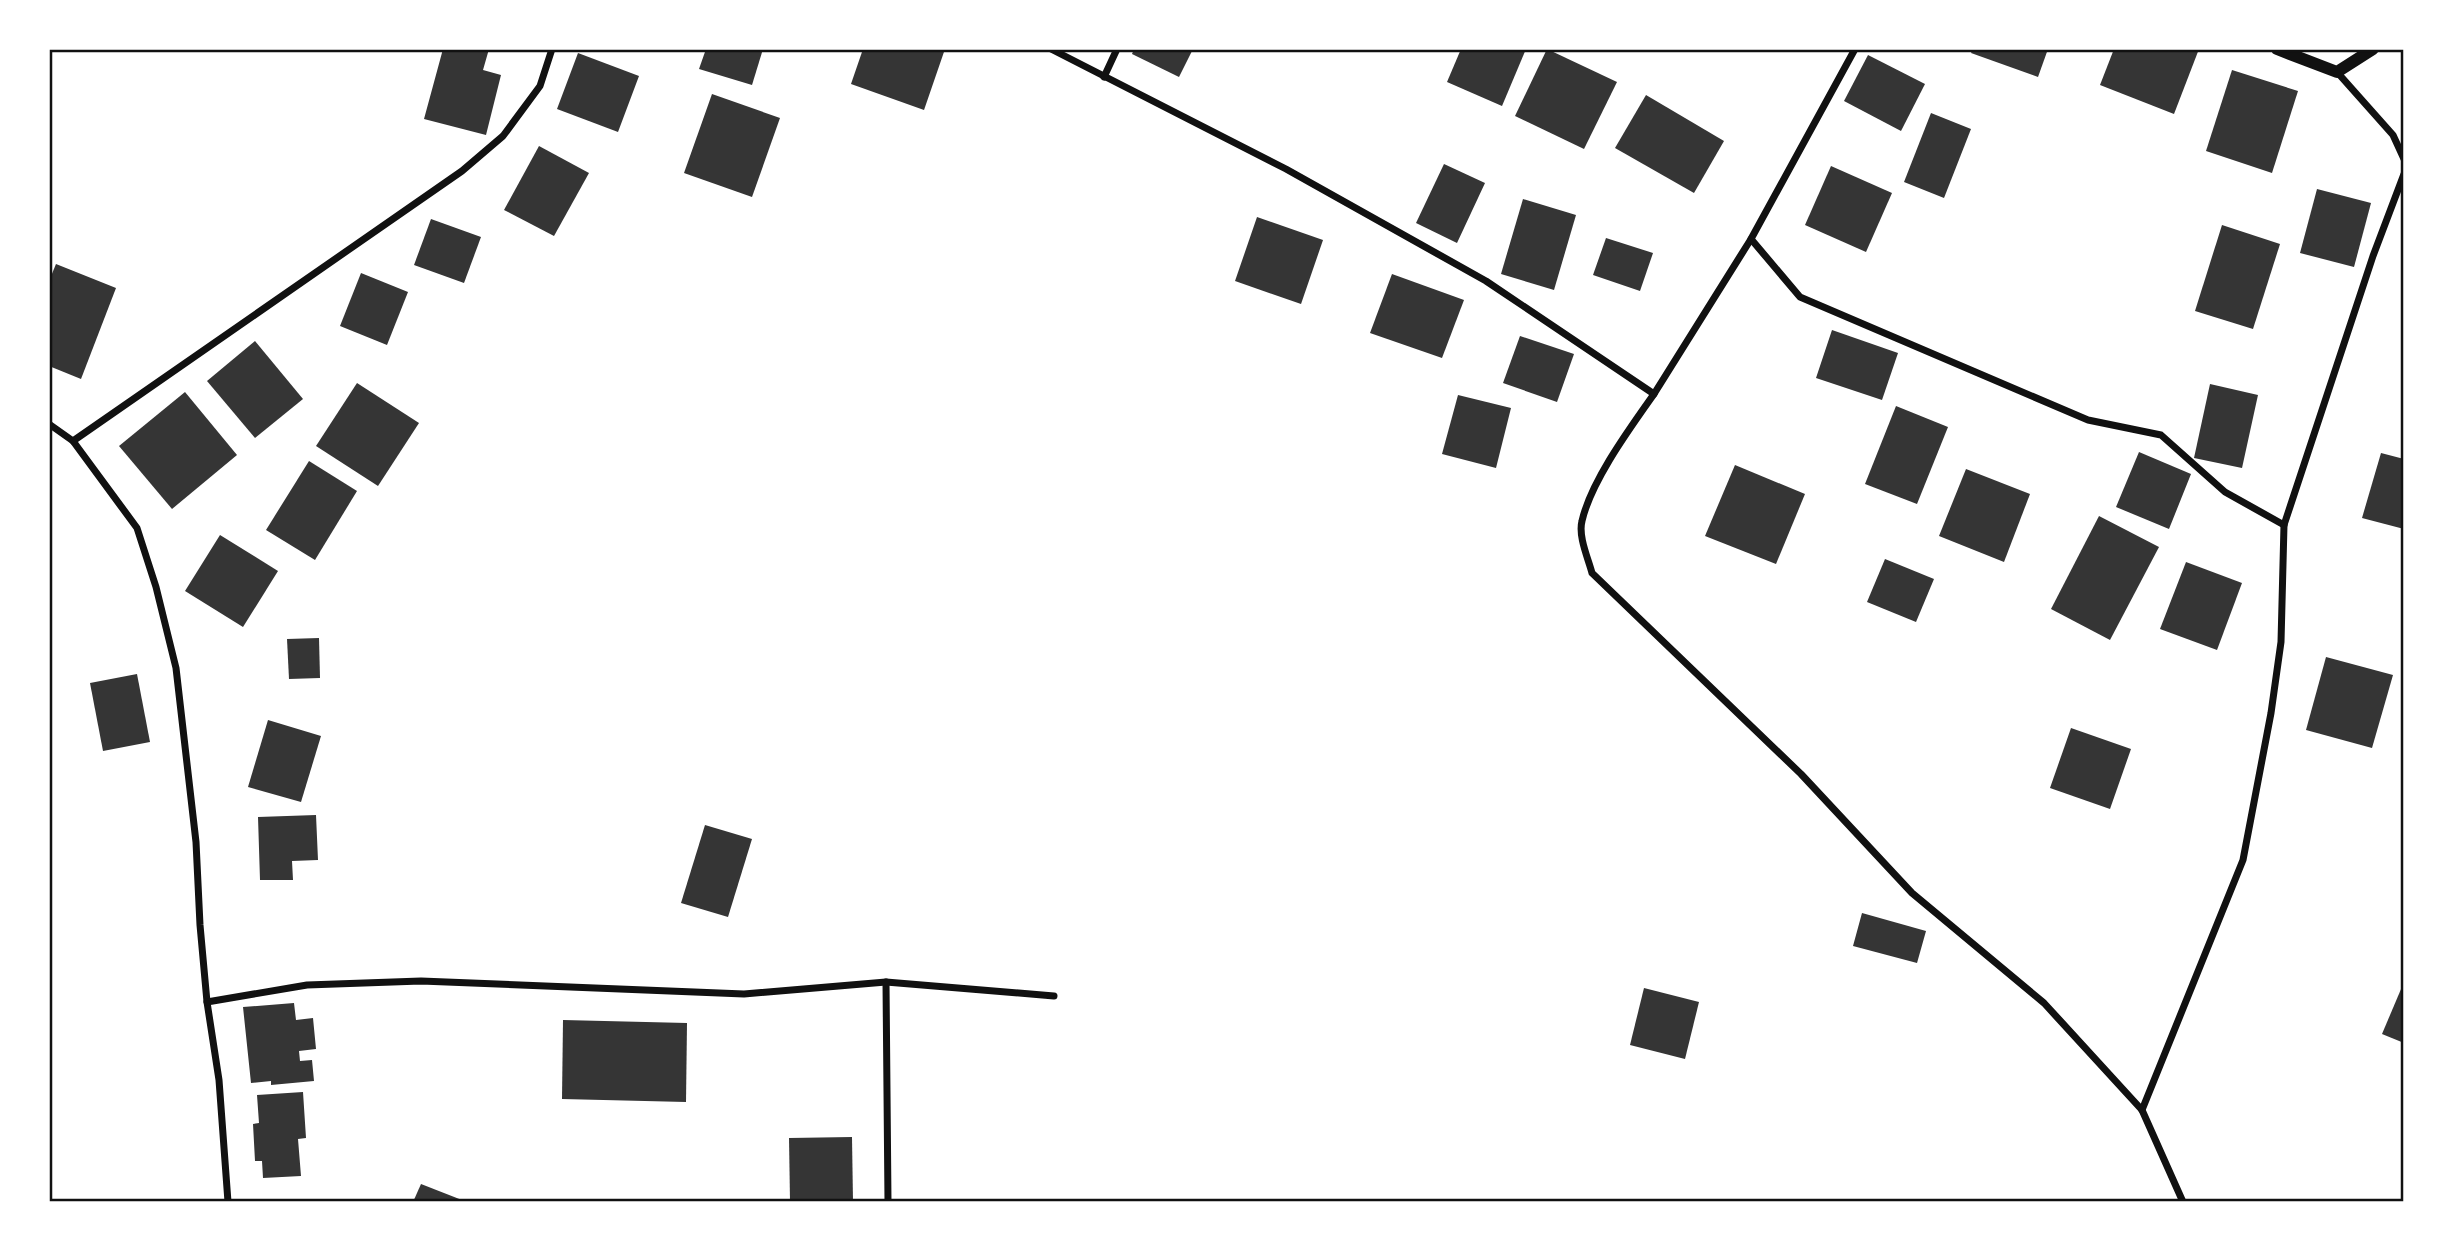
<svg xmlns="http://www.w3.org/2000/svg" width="2453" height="1251" font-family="Georgia,serif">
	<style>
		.building { fill: #353535 }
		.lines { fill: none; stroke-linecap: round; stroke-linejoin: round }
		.minor { stroke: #111; stroke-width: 7 }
		.tertiary { stroke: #111; stroke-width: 12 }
		.neatline { fill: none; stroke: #111; stroke-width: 2.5 }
	</style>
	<rect width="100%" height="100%" fill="#fff"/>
	<g class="building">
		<path d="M443 49H489L483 70 501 75 486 135 424 119Z"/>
		<path d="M706 49H763L752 85 699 69Z"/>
		<path d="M863 49H945L924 110 851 84Z"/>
		<path d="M1134 49H1193L1179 77 1132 54Z"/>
		<path d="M1461 49H1526L1502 106 1447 82Z"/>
		<path d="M1547 49 1617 82 1584 149 1515 116Z"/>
		<path d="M1973 49H2048L2038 77 1971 53Z"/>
		<path d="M2114 49H2199L2174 114 2100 85Z"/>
		<path d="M578 53 639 76 618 132 557 109Z"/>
		<path d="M1868 55 1925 84 1901 131 1844 101Z"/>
		<path d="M2232 70 2298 91 2272 173 2206 151Z"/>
		<path d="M712 94 780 118 752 197 684 173Z"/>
		<path d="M1646 95 1724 141 1694 193 1615 148Z"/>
		<path d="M1931 113 1971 129 1944 198 1904 182Z"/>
		<path d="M539 146 589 173 554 236 504 210Z"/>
		<path d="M1444 164 1485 183 1457 243 1416 223Z"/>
		<path d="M1831 166 1892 193 1866 252 1805 225Z"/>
		<path d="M2317 189 2371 203 2354 267 2300 253Z"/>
		<path d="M1523 199 1576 215 1554 290 1501 274Z"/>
		<path d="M1257 217 1323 240 1301 304 1235 281Z"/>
		<path d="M431 219 481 237 464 283 414 265Z"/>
		<path d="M2222 225 2280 244 2253 329 2195 311Z"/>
		<path d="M1606 238 1653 253 1640 291 1593 275Z"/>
		<path d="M56 264 116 288 81 379 49 366V281Z"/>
		<path d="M361 273 408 292 387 345 340 326Z"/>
		<path d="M1392 274 1464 300 1442 358 1370 333Z"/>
		<path d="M1832 330 1898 353 1882 400 1816 378Z"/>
		<path d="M1520 336 1574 354 1557 402 1503 383Z"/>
		<path d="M255 341 303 399 255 438 207 381Z"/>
		<path d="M357 383 419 423 378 486 316 446Z"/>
		<path d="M2210 384 2258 395 2242 468 2194 458Z"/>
		<path d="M185 392 237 455 172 509 119 446Z"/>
		<path d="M1458 395 1511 408 1496 468 1442 454Z"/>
		<path d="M1896 406 1948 427 1917 504 1865 484Z"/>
		<path d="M2139 452 2191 474 2169 529 2116 507Z"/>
		<path d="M2381 453 2404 459V529L2362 518Z"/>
		<path d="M309 461 357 491 315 560 266 530Z"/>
		<path d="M1735 465 1805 494 1776 564 1705 536Z"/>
		<path d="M1966 469 2030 494 2004 562 1939 536Z"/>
		<path d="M2099 516 2159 547 2110 640 2051 609Z"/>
		<path d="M220 535 278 571 243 627 185 591Z"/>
		<path d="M1885 559 1934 579 1916 622 1867 602Z"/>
		<path d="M2186 562 2242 583 2217 650 2160 629Z"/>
		<path d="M319 638 320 678 289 679 287 639Z"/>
		<path d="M2326 657 2393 675 2372 748 2306 730Z"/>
		<path d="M137 674 150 742 103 751 90 683Z"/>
		<path d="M268 720 321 736 301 802 248 787Z"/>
		<path d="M2071 728 2131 749 2110 809 2050 788Z"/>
		<path d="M316 815 318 860 292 861 293 880H260L258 817Z"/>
		<path d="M705 825 752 839 728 917 681 903Z"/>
		<path d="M1862 913 1926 931 1917 963 1853 946Z"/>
		<path d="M2404 982V1043L2382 1034Z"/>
		<path d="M1644 988 1699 1002 1685 1059 1630 1045Z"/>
		<path d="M294 1003 296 1020 313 1018 316 1049 299 1051 300 1061 312 1060 314 1081 271 1085V1081L251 1083 243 1007Z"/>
		<path d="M563 1020 687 1023 686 1102 562 1099Z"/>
		<path d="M303 1092 306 1138 298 1139 301 1176 263 1178 262 1161H255L253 1124 259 1123 257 1095Z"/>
		<path d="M852 1137 853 1202H790L789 1138Z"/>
		<path d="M421 1184 467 1202H413Z"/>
	</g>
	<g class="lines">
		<g class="minor">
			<path d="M1051 49 1286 169 1486 281 1654 394 1751 239"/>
			<path d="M1855 49 1751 239 1800 297 2088 420 2161 435 2225 492 2284 525"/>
			<path d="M2337 72 2393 135 2404 159"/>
			<path d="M1104 77 1117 49"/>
			<path d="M1654 394C1630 428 1591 481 1582 521 1578 536 1588 558 1592 573L1801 774 1912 893 2044 1003 2142 1110 2183 1202"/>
			<path d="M49 424 73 441 137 528 156 587 176 668 196 842 200 925 207 1002 219 1080 228 1202"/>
			<path d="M73 441 462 171 503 136 540 86 552 49"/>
			<path d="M886 982 888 1202"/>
			<path d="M207 1002 307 985 421 981 744 994 886 982 1054 996"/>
			<path d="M2142 1110 2243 860 2271 713 2281 642 2284 525 2373 256 2404 174"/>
		</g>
		<path class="tertiary" d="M2277 49 2337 72 2373 49"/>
	</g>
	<rect width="2453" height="1251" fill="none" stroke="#ffffff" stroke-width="102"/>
	<rect x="51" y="51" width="2351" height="1149" class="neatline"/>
</svg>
